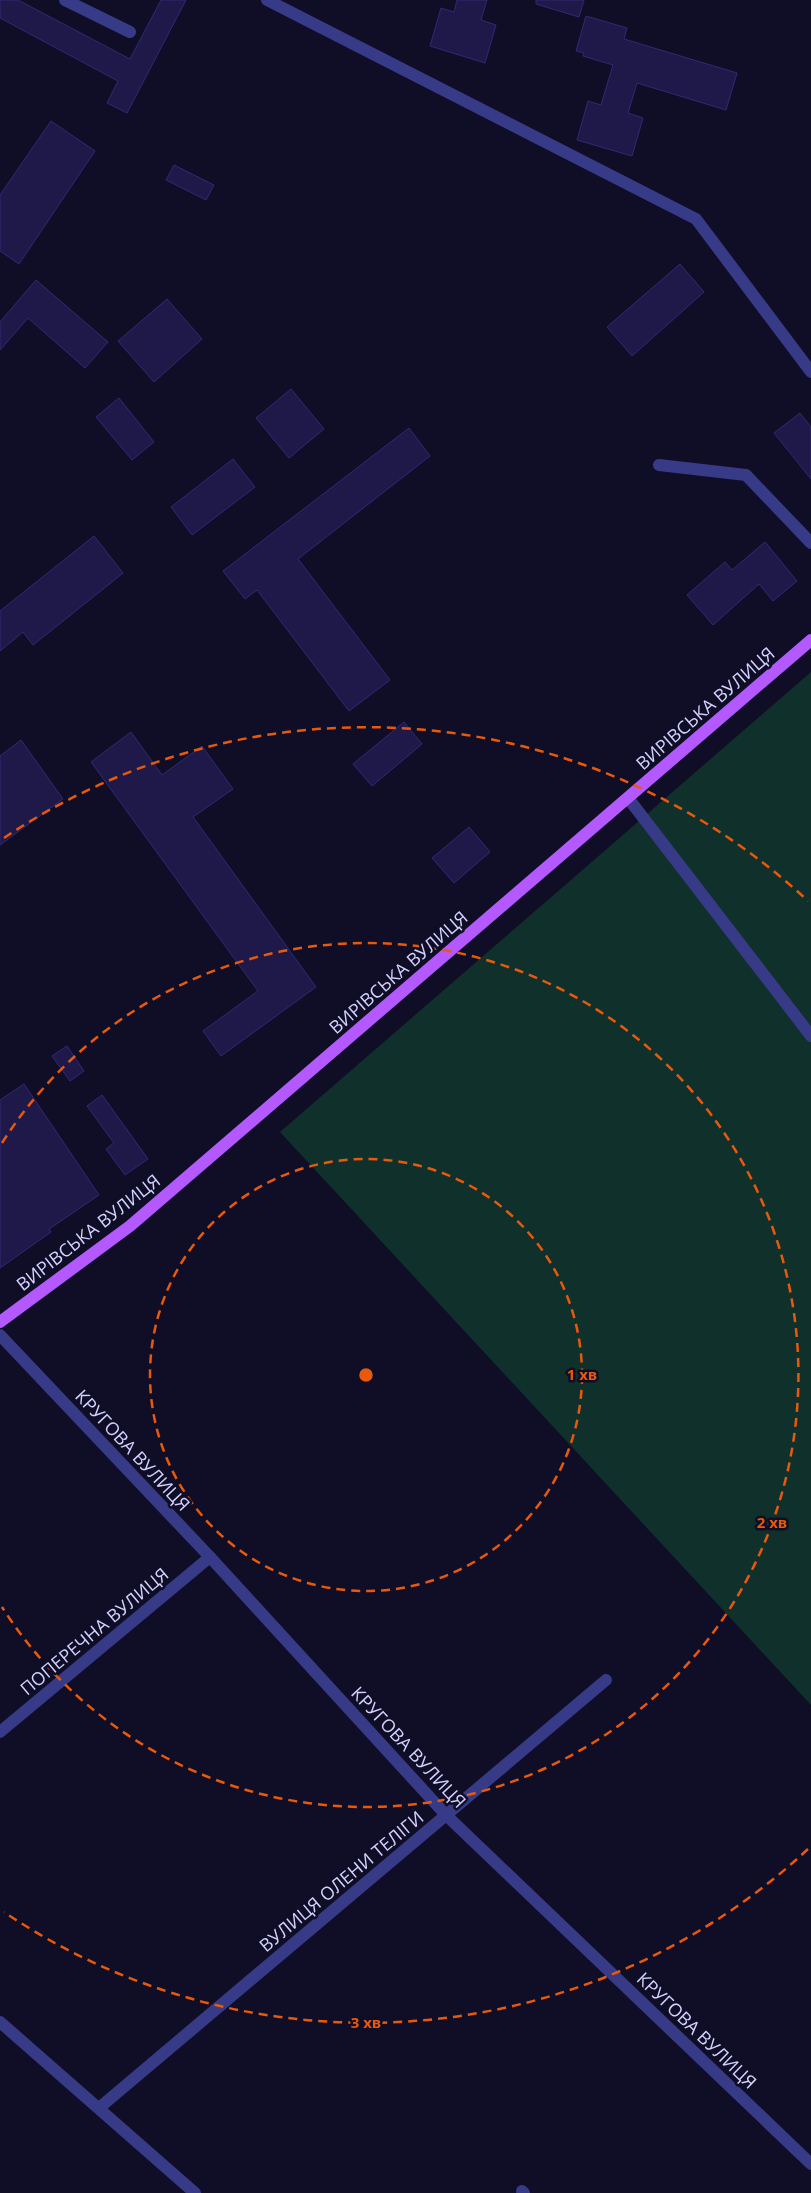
<svg xmlns="http://www.w3.org/2000/svg" width="811" height="2193" font-family="'Open Sans',sans-serif">
	<style>
		.green { fill: #10302c }
		.building { fill: #1e1948; stroke: #322975 }
		.lines { fill: none; stroke-linecap: round; stroke-linejoin: round }
		.minor { stroke: #363a87; stroke-width: 12 }
		.major { stroke: #b359ff; stroke-width: 12 }
		.ring { fill: none; stroke: #e8590c; stroke-width: 2.5; stroke-dasharray: 9 6 }
		.labels { text-anchor: middle; dominant-baseline: central; stroke-width: 5; stroke-linejoin: round; paint-order: stroke }
		.street-label { font-size: 18px; fill: #d4d2ff; stroke: #100e26 }
		.centre { fill: #e8590c; stroke: #100e26; stroke-width: 2.5 }
		.ring-label { font-size: 15px; text-anchor: middle; font-weight: bold; fill: #e8590c; stroke: #100e26; stroke-width: 5; stroke-linejoin: round; paint-order: stroke }
	</style>
	<rect width="100%" height="100%" fill="#100e26"/>
	<path class="green" d="M811 672V1705L280 1132Z"/>
	<g class="building">
		<path d="M0 0H18L130 59 161 0H186L127 113 107 103 118 81 0 18Z"/>
		<path d="M457 0H487L481 20 496 25 485 63 430 46 441 8 454 12Z"/>
		<path d="M536 0H584L579 17 536 4Z"/>
		<path d="M586 16 627 28 624 39 737 73 726 110 637 83 628 113 643 118 632 156 577 140 588 101 601 105 613 65 583 56 584 53 576 51Z"/>
		<path d="M51 121 95 151 19 264 0 251V195Z"/>
		<path d="M174 165 214 185 206 200 166 180Z"/>
		<path d="M680 264 704 292 632 356 607 327Z"/>
		<path d="M36 280 108 342 85 368 28 318 0 350V322Z"/>
		<path d="M167 299 202 339 154 382 118 341Z"/>
		<path d="M291 389 324 429 289 458 256 418Z"/>
		<path d="M119 398 154 442 132 460 96 417Z"/>
		<path d="M800 413 811 427V479L774 433Z"/>
		<path d="M409 428 430 456 298 559 390 680 349 711 257 590 245 599 223 571Z"/>
		<path d="M233 459 255 487 192 535 171 507Z"/>
		<path d="M94 536 123 573 33 645 23 632 0 651V611Z"/>
		<path d="M765 542 797 581 773 601 759 584 713 625 687 595 725 562 732 570Z"/>
		<path d="M404 722 422 744 372 786 353 764Z"/>
		<path d="M131 732 162 775 202 746 233 789 193 817 316 987 221 1056 203 1031 258 991 91 762Z"/>
		<path d="M21 740 63 799 0 845V756Z"/>
		<path d="M469 827 490 852 454 883 432 858Z"/>
		<path d="M67 1046 84 1071 70 1081 52 1056Z"/>
		<path d="M24 1084 99 1195 49 1229 51 1232 0 1268V1100Z"/>
		<path d="M102 1095 148 1159 125 1175 106 1149 114 1143 87 1106Z"/>
	</g>
	<g class="lines">
		<g class="minor">
			<path d="M65 0 130 32"/>
			<path d="M267 0 696 219 811 372"/>
			<path d="M659 465 746 475 811 543"/>
			<path d="M628 798 811 1036"/>
			<path d="M0 1335 210 1557 446 1815 811 2164"/>
			<path d="M0 1732 210 1557"/>
			<path d="M0 2022 195 2193"/>
			<path d="M99 2108 606 1680"/>
			<path d="M522 2191 524 2193"/>
		</g>
		<path class="major" d="M0 1322 130 1226 811 640"/>
	</g>
	<g class="ring">
		<circle cx="366" cy="1375" r="216"/>
		<path d="M2 1143A432 432 0 1 1 2 1607"/>
		<path d="M808 1849A648 648 0 0 1 4 1912M4 838A648 648 0 0 1 808 901"/>
	</g>
	<g class="labels">
		<g class="street-label">
			<text transform="translate(705 708) rotate(-41)">ВИРІВСЬКА ВУЛИЦЯ</text>
			<text transform="translate(398 972) rotate(-41)">ВИРІВСЬКА ВУЛИЦЯ</text>
			<text transform="translate(88 1232) rotate(-38)">ВИРІВСЬКА ВУЛИЦЯ</text>
			<text transform="translate(133 1450) rotate(47)">КРУГОВА ВУЛИЦЯ</text>
			<text transform="translate(94 1631) rotate(-40)">ПОПЕРЕЧНА ВУЛИЦЯ</text>
			<text transform="translate(409 1747) rotate(47)">КРУГОВА ВУЛИЦЯ</text>
			<text transform="translate(341 1881) rotate(-40)">ВУЛИЦЯ ОЛЕНИ ТЕЛІГИ</text>
			<text transform="translate(697 2030) rotate(44)">КРУГОВА ВУЛИЦЯ</text>
		</g>
	</g>
	<circle cx="366" cy="1375" r="8" class="centre"/>
	<g class="ring-label">
		<text x="582" y="1380">1 хв</text>
		<text x="772" y="1528">2 хв</text>
		<text x="366" y="2028">3 хв</text>
	</g>
</svg>
